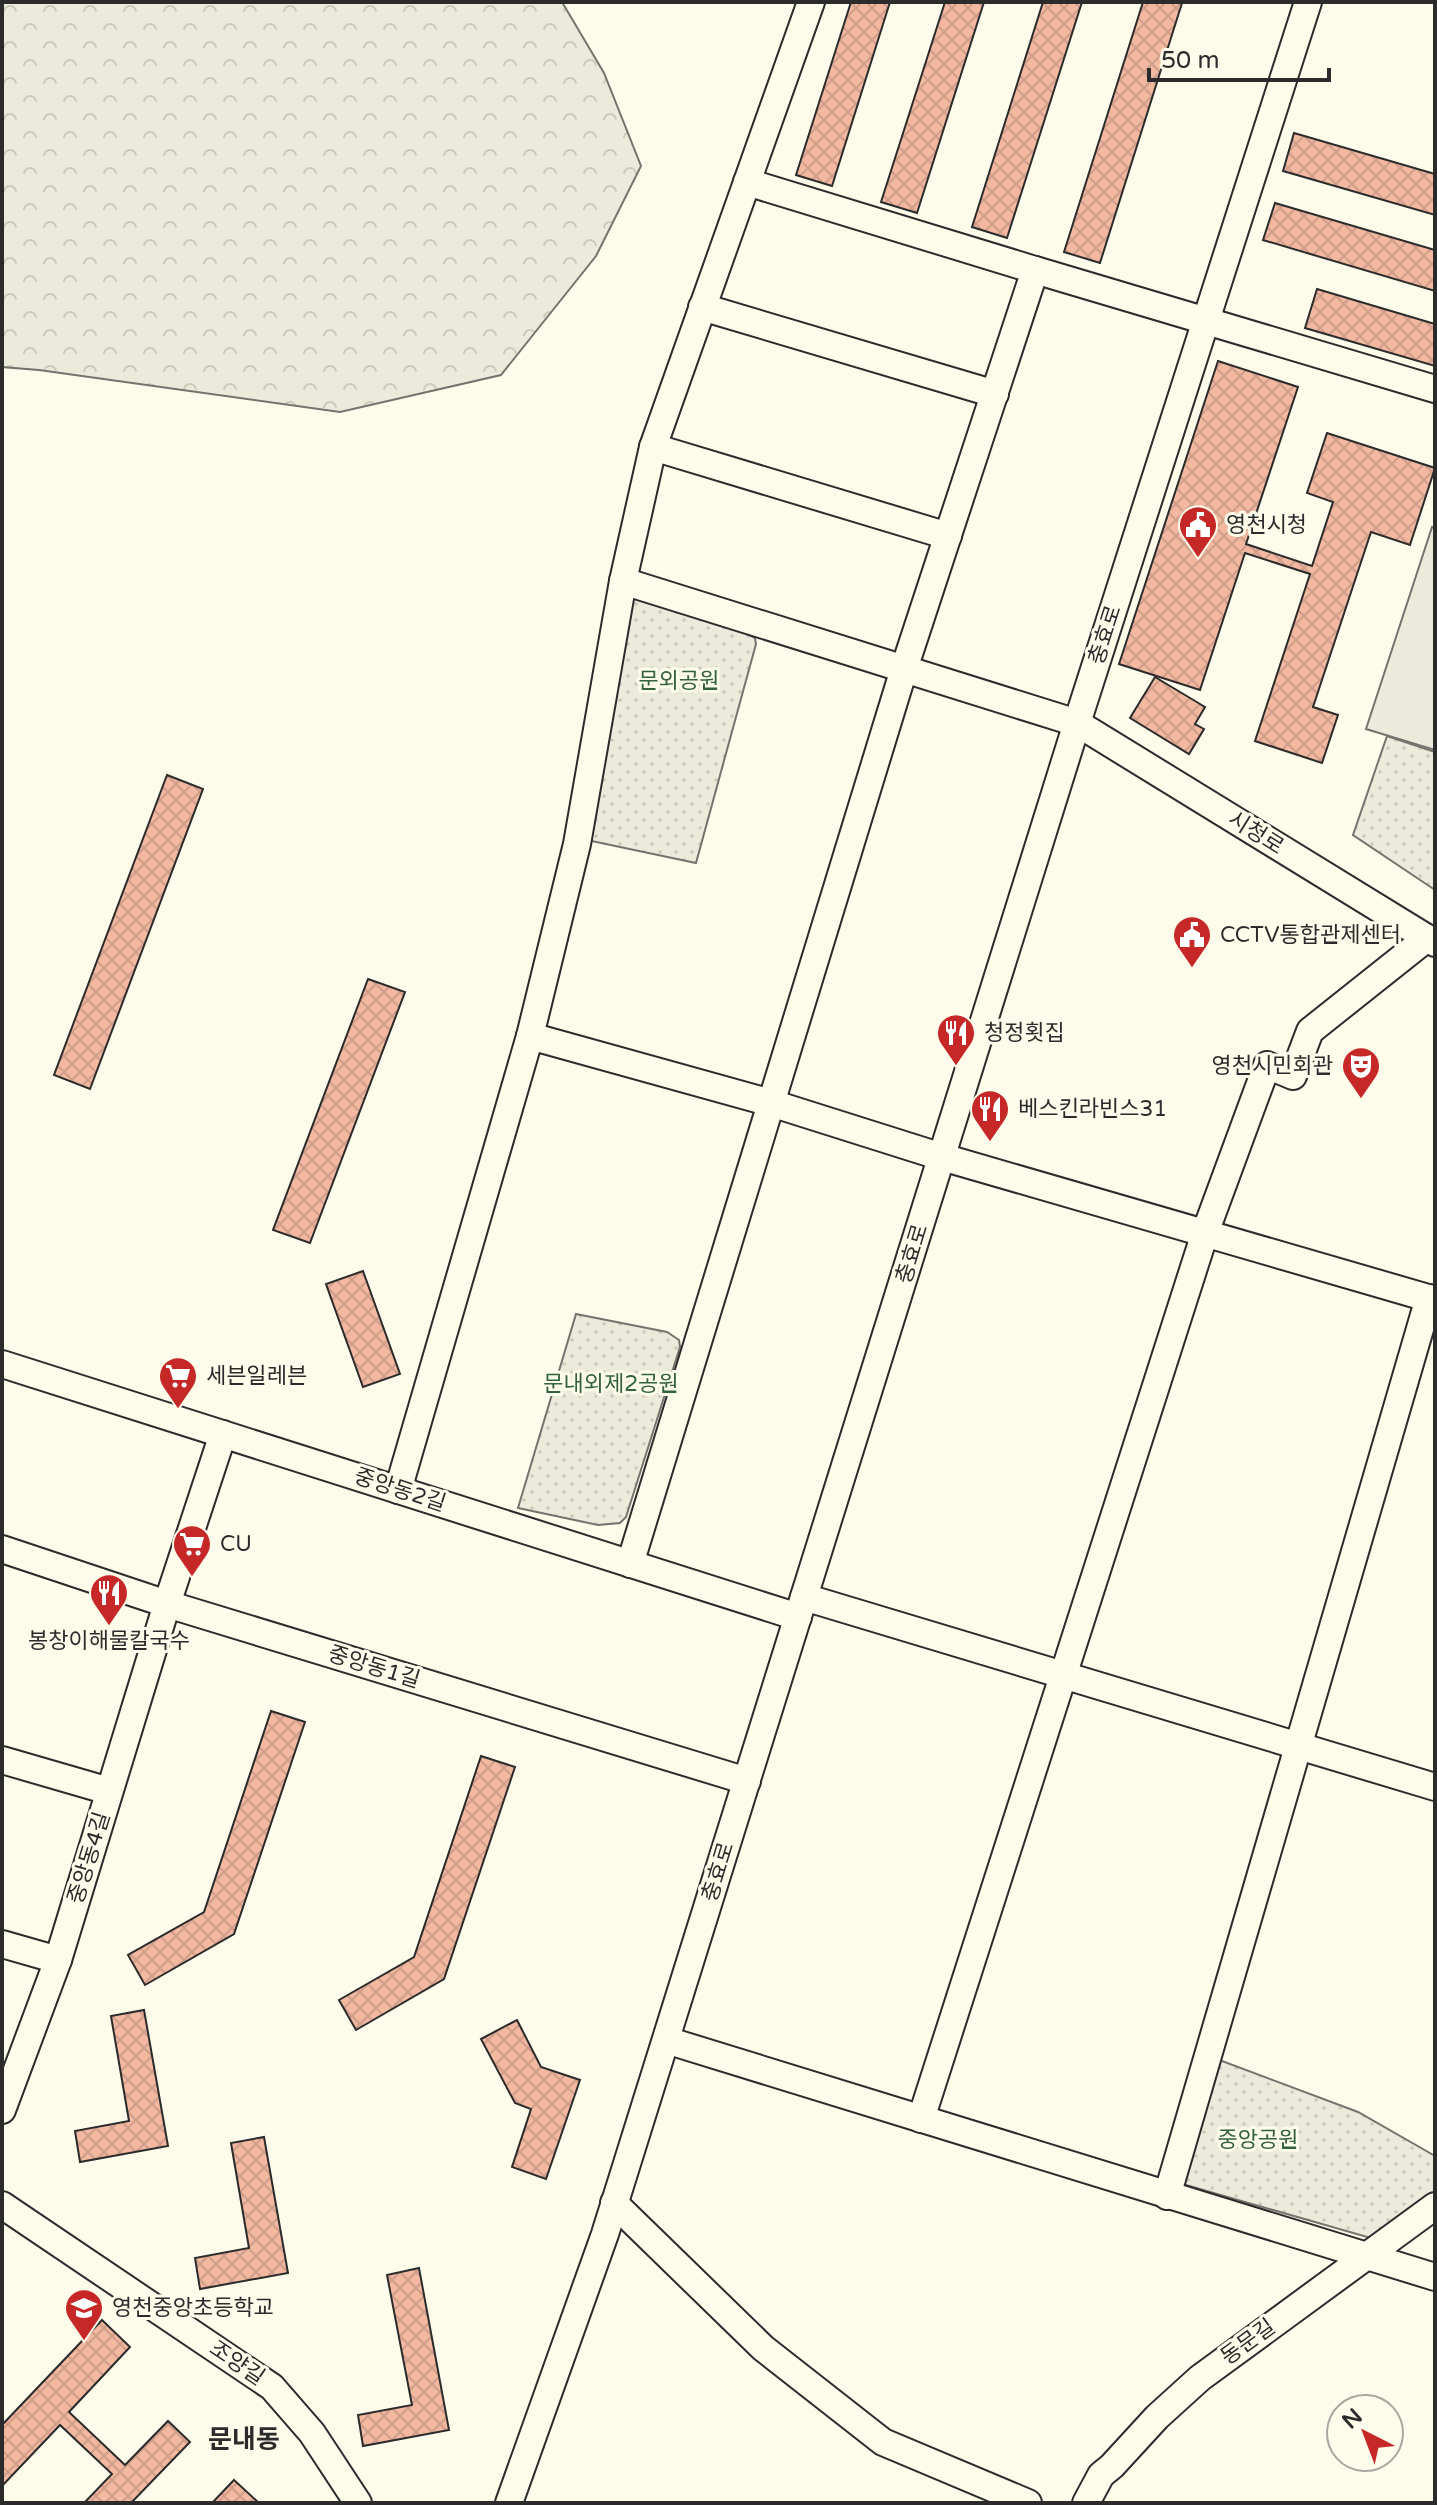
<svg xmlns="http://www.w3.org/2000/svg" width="1437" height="2505" font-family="'Varela Round','Noto Sans KR',sans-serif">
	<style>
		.forest { fill: url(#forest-crowns); stroke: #74746e; stroke-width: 2 }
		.park { fill: url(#park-dots); stroke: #74746e; stroke-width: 2 }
		.parking { fill: #eceadb; stroke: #74746e; stroke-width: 2 }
		.building { fill: url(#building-cross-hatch); stroke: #2b2b2b; stroke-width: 2 }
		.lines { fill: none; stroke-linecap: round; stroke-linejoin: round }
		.minor-casing { stroke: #2b2b2b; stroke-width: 30 }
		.minor { stroke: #fdfbea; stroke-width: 26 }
		.labels { text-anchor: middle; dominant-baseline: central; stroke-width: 6; stroke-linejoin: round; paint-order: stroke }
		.poi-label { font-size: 22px; fill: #2b2b2b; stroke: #fdfbea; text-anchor: start }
		.street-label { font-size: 22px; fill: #2b2b2b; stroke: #fdfbea }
		.park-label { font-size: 22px; fill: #34623c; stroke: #fdfbea }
		.quarter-label { font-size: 26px; font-weight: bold; fill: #2b2b2b; stroke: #fdfbea }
	</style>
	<defs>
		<pattern id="forest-crowns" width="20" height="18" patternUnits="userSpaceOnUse" patternTransform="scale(2)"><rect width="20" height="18" fill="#ecebdb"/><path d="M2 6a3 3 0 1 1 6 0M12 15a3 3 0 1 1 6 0" fill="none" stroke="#cbcabc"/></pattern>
		<pattern id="park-dots" width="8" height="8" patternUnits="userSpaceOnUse" patternTransform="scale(2)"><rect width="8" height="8" fill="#ecebdb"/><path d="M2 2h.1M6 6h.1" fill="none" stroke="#cbcabc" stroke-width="1.8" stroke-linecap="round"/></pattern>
		<pattern id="building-cross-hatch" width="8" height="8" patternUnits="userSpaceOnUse" patternTransform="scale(2)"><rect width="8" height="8" fill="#f2b8a0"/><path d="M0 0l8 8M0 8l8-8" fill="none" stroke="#d09e8a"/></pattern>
	</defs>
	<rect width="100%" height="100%" fill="#fdfbea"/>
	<path class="forest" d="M2 2H562L604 73 641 166 596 256 501 375 340 412 39 370 2 367Z"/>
	<g class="park">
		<path d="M629 594 742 631 755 638 756 644 696 863 582 839Z"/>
		<path d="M1387 736 1435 752V890L1353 835Z"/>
		<path d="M576 1314 667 1332 679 1340 680 1347 626 1517 620 1523 598 1525 518 1508Z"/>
		<path d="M1214 2058 1358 2112 1435 2156V2199L1381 2241 1179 2183Z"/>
	</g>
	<path class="parking" d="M1432 527 1435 528V750L1366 729Z"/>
	<g class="building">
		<path d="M851 2H890L832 186 796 175Z"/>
		<path d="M945 2H984L917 213 881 202Z"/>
		<path d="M1043 2H1082L1007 238 972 227Z"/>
		<path d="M1143 2 1182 3 1100 263 1064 252Z"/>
		<path d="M1294 133 1435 174V215L1283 171Z"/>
		<path d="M1275 203 1435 250V291L1263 240Z"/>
		<path d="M1317 289 1435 324V366L1305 328Z"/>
		<path d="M1218 361 1298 387 1246 544 1312 566 1333 502 1307 493 1327 433 1435 468 1410 545 1371 532 1313 707 1338 715 1322 763 1255 741 1310 574 1245 553 1200 690 1119 664Z"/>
		<path d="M1155 677 1205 707 1195 724 1204 729 1189 754 1130 718Z"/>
		<path d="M167 775 203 789 90 1089 54 1075Z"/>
		<path d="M368 979 405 992 310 1243 273 1230Z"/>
		<path d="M363 1271 400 1374 363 1387 326 1284Z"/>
		<path d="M271 1711 305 1722 234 1934 145 1985 128 1955 204 1912Z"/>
		<path d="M481 1756 515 1767 444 1979 356 2030 339 2000 414 1957Z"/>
		<path d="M144 2010 168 2146 80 2162 75 2131 129 2121 111 2016Z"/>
		<path d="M517 2020 541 2067 580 2080 546 2179 512 2167 531 2109 515 2103 481 2039Z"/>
		<path d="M264 2137 288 2273 200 2289 195 2258 249 2248 231 2143Z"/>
		<path d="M419 2268 449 2430 363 2446 358 2415 412 2405 387 2275Z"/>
		<path d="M102 2320 130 2347 69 2412 125 2465 168 2421 190 2442 131 2503H84L112 2474 60 2425 2 2486V2425Z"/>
		<path d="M234 2480 259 2503H212Z"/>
	</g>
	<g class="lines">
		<g class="minor-casing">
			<g id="minor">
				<path d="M811 2 653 447 623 581 577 844 530 1036 771 1103 942 1157 1435 1300"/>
				<path d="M1035 270 1435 389"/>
				<path d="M702 307 995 394"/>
				<path d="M653 447 948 536"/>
				<path d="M623 581 1077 723 1435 943"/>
				<path d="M2 1364 798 1617"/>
				<path d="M398 1490 530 1036"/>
				<path d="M2 1549 167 1604 747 1781"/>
				<path d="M630 1564 904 669 1035 270 747 182"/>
				<path d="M804 1597 1435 1787"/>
				<path d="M2 1760 109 1791"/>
				<path d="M2 1944 58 1960"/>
				<path d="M666 2040 1435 2277"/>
				<path d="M2 2110 58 1960 167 1604 223 1434"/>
				<path d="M921 2119 1205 1233 1267 1065 1293 1076 1310 1031 1427 938"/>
				<path d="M1167 2196 1429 1298"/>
				<path d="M614 2203 763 2348 883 2442 1028 2503"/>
				<path d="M2 2205 272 2387 312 2433 358 2503"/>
				<path d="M509 2503 605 2234 1077 723 1308 2"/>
				<path d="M1086 2503 1101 2475 1112 2466 1157 2417 1200 2378 1435 2206"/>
			</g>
		</g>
		<use href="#minor" class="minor"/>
	</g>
	<defs>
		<g id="civic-pin" transform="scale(2)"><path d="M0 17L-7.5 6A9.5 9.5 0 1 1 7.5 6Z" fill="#c62828" stroke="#fdfbea"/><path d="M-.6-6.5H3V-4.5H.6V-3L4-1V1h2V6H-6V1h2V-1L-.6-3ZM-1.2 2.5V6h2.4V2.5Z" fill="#fff"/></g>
		<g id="restaurant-pin" transform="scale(2)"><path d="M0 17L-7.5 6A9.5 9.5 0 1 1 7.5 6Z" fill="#c62828" stroke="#fdfbea"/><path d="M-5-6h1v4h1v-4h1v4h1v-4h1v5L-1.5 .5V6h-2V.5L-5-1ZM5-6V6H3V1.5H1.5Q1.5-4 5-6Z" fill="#fff"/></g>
		<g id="theatre-pin" transform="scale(2)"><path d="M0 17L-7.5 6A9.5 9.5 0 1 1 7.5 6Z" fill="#c62828" stroke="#fdfbea"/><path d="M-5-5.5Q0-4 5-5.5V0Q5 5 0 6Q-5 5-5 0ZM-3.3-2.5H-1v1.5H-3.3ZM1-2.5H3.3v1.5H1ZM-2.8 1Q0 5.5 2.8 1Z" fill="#fff"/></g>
		<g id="supermarket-pin" transform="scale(2)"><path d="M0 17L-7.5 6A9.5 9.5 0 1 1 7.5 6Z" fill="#c62828" stroke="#fdfbea"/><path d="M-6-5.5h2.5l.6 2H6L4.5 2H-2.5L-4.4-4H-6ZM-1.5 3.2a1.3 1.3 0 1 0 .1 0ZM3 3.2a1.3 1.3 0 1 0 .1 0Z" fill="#fff"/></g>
		<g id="school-pin" transform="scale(2)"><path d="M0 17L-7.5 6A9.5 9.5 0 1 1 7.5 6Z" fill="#c62828" stroke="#fdfbea"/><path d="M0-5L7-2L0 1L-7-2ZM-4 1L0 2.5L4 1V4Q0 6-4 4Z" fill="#fff"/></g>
	</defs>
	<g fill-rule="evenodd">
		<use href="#civic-pin" x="1198" y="525"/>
		<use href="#civic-pin" x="1192" y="935"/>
		<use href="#restaurant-pin" x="956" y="1033"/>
		<use href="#theatre-pin" x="1361" y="1066"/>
		<use href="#restaurant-pin" x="990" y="1109"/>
		<use href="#supermarket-pin" x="178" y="1376"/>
		<use href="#supermarket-pin" x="192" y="1544"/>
		<use href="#restaurant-pin" x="109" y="1593"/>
		<use href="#school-pin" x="84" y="2308"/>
	</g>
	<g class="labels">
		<g class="poi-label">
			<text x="1226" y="525">영천시청</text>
			<text x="1220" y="935">CCTV통합관제센터</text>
			<text x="984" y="1033">청정횟집</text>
			<text x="1333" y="1066" text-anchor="end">영천시민회관</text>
			<text x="1018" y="1109">베스킨라빈스31</text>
			<text x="206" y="1376">세븐일레븐</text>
			<text x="220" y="1544">CU</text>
			<text x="109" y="1641" text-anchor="middle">봉창이해물칼국수</text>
			<text x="112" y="2308">영천중앙초등학교</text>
		</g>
		<g class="street-label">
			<text transform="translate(1105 635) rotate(-72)">충효로</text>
			<text transform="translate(1256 833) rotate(32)">시청로</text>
			<text transform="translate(912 1254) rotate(-73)">충효로</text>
			<text transform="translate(400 1490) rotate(18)">중앙동2길</text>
			<text transform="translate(374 1667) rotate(17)">중앙동1길</text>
			<text transform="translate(89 1858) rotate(-73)">중앙동4길</text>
			<text transform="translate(718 1872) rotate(-73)">충효로</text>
			<text transform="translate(1248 2342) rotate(-36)">동문길</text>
			<text transform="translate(237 2363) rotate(34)">조양길</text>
		</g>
		<g class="park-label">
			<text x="679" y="681">문외공원</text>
			<text x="611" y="1384">문내외제2공원</text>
			<text x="1258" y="2140">중앙공원</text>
		</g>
		<g class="quarter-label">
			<text x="244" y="2439">문내동</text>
		</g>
	</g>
	<rect width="1437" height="2505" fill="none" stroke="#2b2b2b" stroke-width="8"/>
	<g transform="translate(1365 2433) rotate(318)"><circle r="38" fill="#fdfbea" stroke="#a9a89e" stroke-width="2"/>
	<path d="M0-6L14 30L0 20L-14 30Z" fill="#c62828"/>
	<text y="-12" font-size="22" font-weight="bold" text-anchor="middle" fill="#2b2b2b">N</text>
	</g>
	<path d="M1149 68v12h180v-12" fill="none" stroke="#2b2b2b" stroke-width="4"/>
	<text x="1161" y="68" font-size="24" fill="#2b2b2b" stroke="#fdfbea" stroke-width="6" paint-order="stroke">50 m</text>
</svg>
